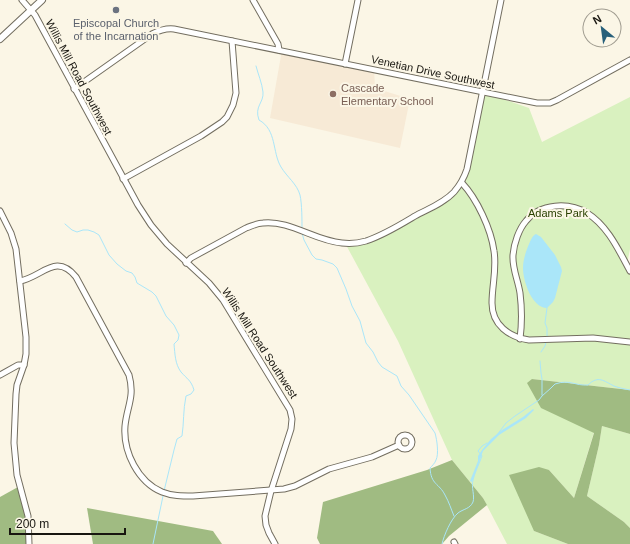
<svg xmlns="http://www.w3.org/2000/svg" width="630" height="544" font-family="Arial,sans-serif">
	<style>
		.education { fill: #f7ead6 }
		.green { fill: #d9f1bf }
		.forest { fill: #a0bb82 }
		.water { fill: #aae6f9 }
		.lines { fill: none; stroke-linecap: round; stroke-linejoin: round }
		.stream { stroke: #aae6f9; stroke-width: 1 }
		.minor-casing { stroke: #736e60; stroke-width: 7 }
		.major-casing { stroke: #736e60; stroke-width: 8 }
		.minor { stroke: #fff; stroke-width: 5 }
		.major { stroke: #fff; stroke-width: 6 }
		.worship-dot { fill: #6b7280; stroke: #fbf6e6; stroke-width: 1.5 }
		.education-dot { fill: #8d6e63; stroke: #fbf6e6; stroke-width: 1.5 }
		.labels { text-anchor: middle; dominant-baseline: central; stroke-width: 4; stroke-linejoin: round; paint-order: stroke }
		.worship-label { font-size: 11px; fill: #5b616d; stroke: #fbf6e6 }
		.street-label { font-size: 11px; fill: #181610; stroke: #fbf6e6 }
		.education-label { font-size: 11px; fill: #785e54; stroke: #fbf6e6; text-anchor: start }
		.park-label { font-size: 11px; fill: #294000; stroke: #fbf6e6 }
	</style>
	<rect width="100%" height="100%" fill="#fbf6e6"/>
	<path class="education" d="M282 50 374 68 375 88 410 99 400 148 270 118Z"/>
	<g class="green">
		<path d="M485 93 529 108 542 142 630 97V249L627 264 630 269V390L532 379 594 432 574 498 549 470 534 531 568 544H507L483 498 452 460 398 341 345 243 363 244 451 194 464 182Z"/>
		<path d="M602 426 630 434V528L624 522 587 496 599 445Z"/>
	</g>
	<g class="forest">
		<path d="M532 379 630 390V434L602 426 599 445 587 496 624 522 630 528V544H568L534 531 509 475 539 467 549 470 574 498 594 433 541 408 527 383Z"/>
		<path d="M452 460 483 498 487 505 449 536 442 544H320L317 538 323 502 427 470Z"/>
		<path d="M18 487 28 523V544H0V497Z"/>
		<path d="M87 508 213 531 222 544H93Z"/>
	</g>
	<g class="water">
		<path d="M536 234 541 237 555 255 561 267 562 271 555 298 553 302 547 308C532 308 523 281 523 268 523 260 526 251 529 244 531 240 532 236 536 234Z"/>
		<path d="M533 409 534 410 526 418 499 435 483 451 472 482 470 481 478 461V456L482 450 491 439 502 430 523 417Z"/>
	</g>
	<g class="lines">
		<g class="stream">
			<path d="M256 66C258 74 262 83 263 92 264 103 254 106 259 120 277 130 272 152 281 167 287 177 297 184 300 195 302 204 302 220 302 230"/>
			<path d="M65 224 72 230 77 232 83 230H88L94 232 99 235 109 255 117 264 126 271 132 273 135 277 137 283 152 292 156 296 166 316 174 325 179 335 178 340 174 344C175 354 175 364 181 372 187 379 191 380 194 390L191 394 186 396C183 410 184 423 182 436L177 439 174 450 164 491"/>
			<path d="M302 233 304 240 312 255 316 259 322 260 333 264 337 268 346 289 352 306 360 321 366 343 373 352 378 362 382 367 397 376 401 386 409 395 435 433C437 440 439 454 436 460 435 463 432 466 430 468 431 485 439 483 445 495 449 502 451 509 454 516"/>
			<path d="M547 337V328L545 323 547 308"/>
			<path d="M541 352 545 346 546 342"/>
			<path d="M540 361 541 373 542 379V395"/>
			<path d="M497 435 506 423 515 416 539 400 542 396 551 388 555 384C570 379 575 386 588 385 598 375 604 381 614 386 619 388 625 389 630 390"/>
			<path d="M153 544 163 496"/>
			<path d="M442 544C444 535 451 519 458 513 463 509 470 509 473 502 475 496 471 487 473 480 475 472 479 464 482 456L478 451 482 446 487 443"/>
		</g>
		<g class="minor-casing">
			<g id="minor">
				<path d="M22 0 35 15 138 205 151 225 167 244 209 283 223 300 290 410 292 419 291 429 271 491 265 516 266 525 269 533 275 544"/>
				<path d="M253 0 278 44 279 50"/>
				<path d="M345 64 358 0"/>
				<path d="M74 89 152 34C160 30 166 28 174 29L537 103H550L557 100 630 60"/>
				<path d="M123 179 201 136 222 122 227 117 233 105 236 93 232 41"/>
				<path d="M462 183C477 199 491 229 494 251 497 269 492 285 492 303 492 325 509 337 529 340L593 338 630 342"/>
				<path d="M0 211 11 233 16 249 26 337V354L24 365 17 385 16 394 14 443 17 475 28 516 29 544"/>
				<path d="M186 263 191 258 246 228C252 226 257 223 263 223 290 220 315 241 342 243 350 244 359 243 366 241 384 235 400 225 415 216 428 209 444 203 454 192 460 185 464 178 467 169L501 0"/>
				<path d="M20 281C42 277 56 252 76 277L129 375C135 397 127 406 125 426 123 452 138 482 162 492 172 496 182 496 193 496L284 489 295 486 329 469 372 457 399 445"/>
				<path d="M520 339C522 324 522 309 520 293 518 280 512 268 513 255 514 243 519 229 526 221 540 203 569 202 587 213 608 226 619 251 630 271"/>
				<path d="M0 375 18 365H24"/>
				<circle cx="405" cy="442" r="7"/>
				<path d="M454 542 455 544"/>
			</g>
		</g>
		<g class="major-casing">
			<path id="major" d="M0 39 42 0"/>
		</g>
		<use href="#minor" class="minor"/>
		<use href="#major" class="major"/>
	</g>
	<circle class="worship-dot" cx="116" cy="10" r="4"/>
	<circle class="education-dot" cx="333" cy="94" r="4"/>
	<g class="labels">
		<g class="worship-label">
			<text x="116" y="23">Episcopal Church<tspan x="116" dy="13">of the Incarnation</tspan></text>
		</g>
		<g class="street-label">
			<text transform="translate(433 72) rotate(12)">Venetian Drive Southwest</text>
			<text transform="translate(79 77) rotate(62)">Willis Mill Road Southwest</text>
			<text transform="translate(260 343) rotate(57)">Willis Mill Road Southwest</text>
		</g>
		<g class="education-label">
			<text x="341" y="88">Cascade<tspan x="341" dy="13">Elementary School</tspan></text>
		</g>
		<g class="park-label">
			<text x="558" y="213">Adams Park</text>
		</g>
	</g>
	<g transform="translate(602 28) rotate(331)"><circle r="19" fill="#fbf6e6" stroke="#a09c90"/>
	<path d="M0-3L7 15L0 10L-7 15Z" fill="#28607a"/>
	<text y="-6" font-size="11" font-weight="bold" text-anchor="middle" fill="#181610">N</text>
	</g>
	<path d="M10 528v6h115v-6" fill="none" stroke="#181610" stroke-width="2"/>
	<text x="16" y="528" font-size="12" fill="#181610" stroke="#fbf6e6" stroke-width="3" paint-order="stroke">200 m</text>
</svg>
